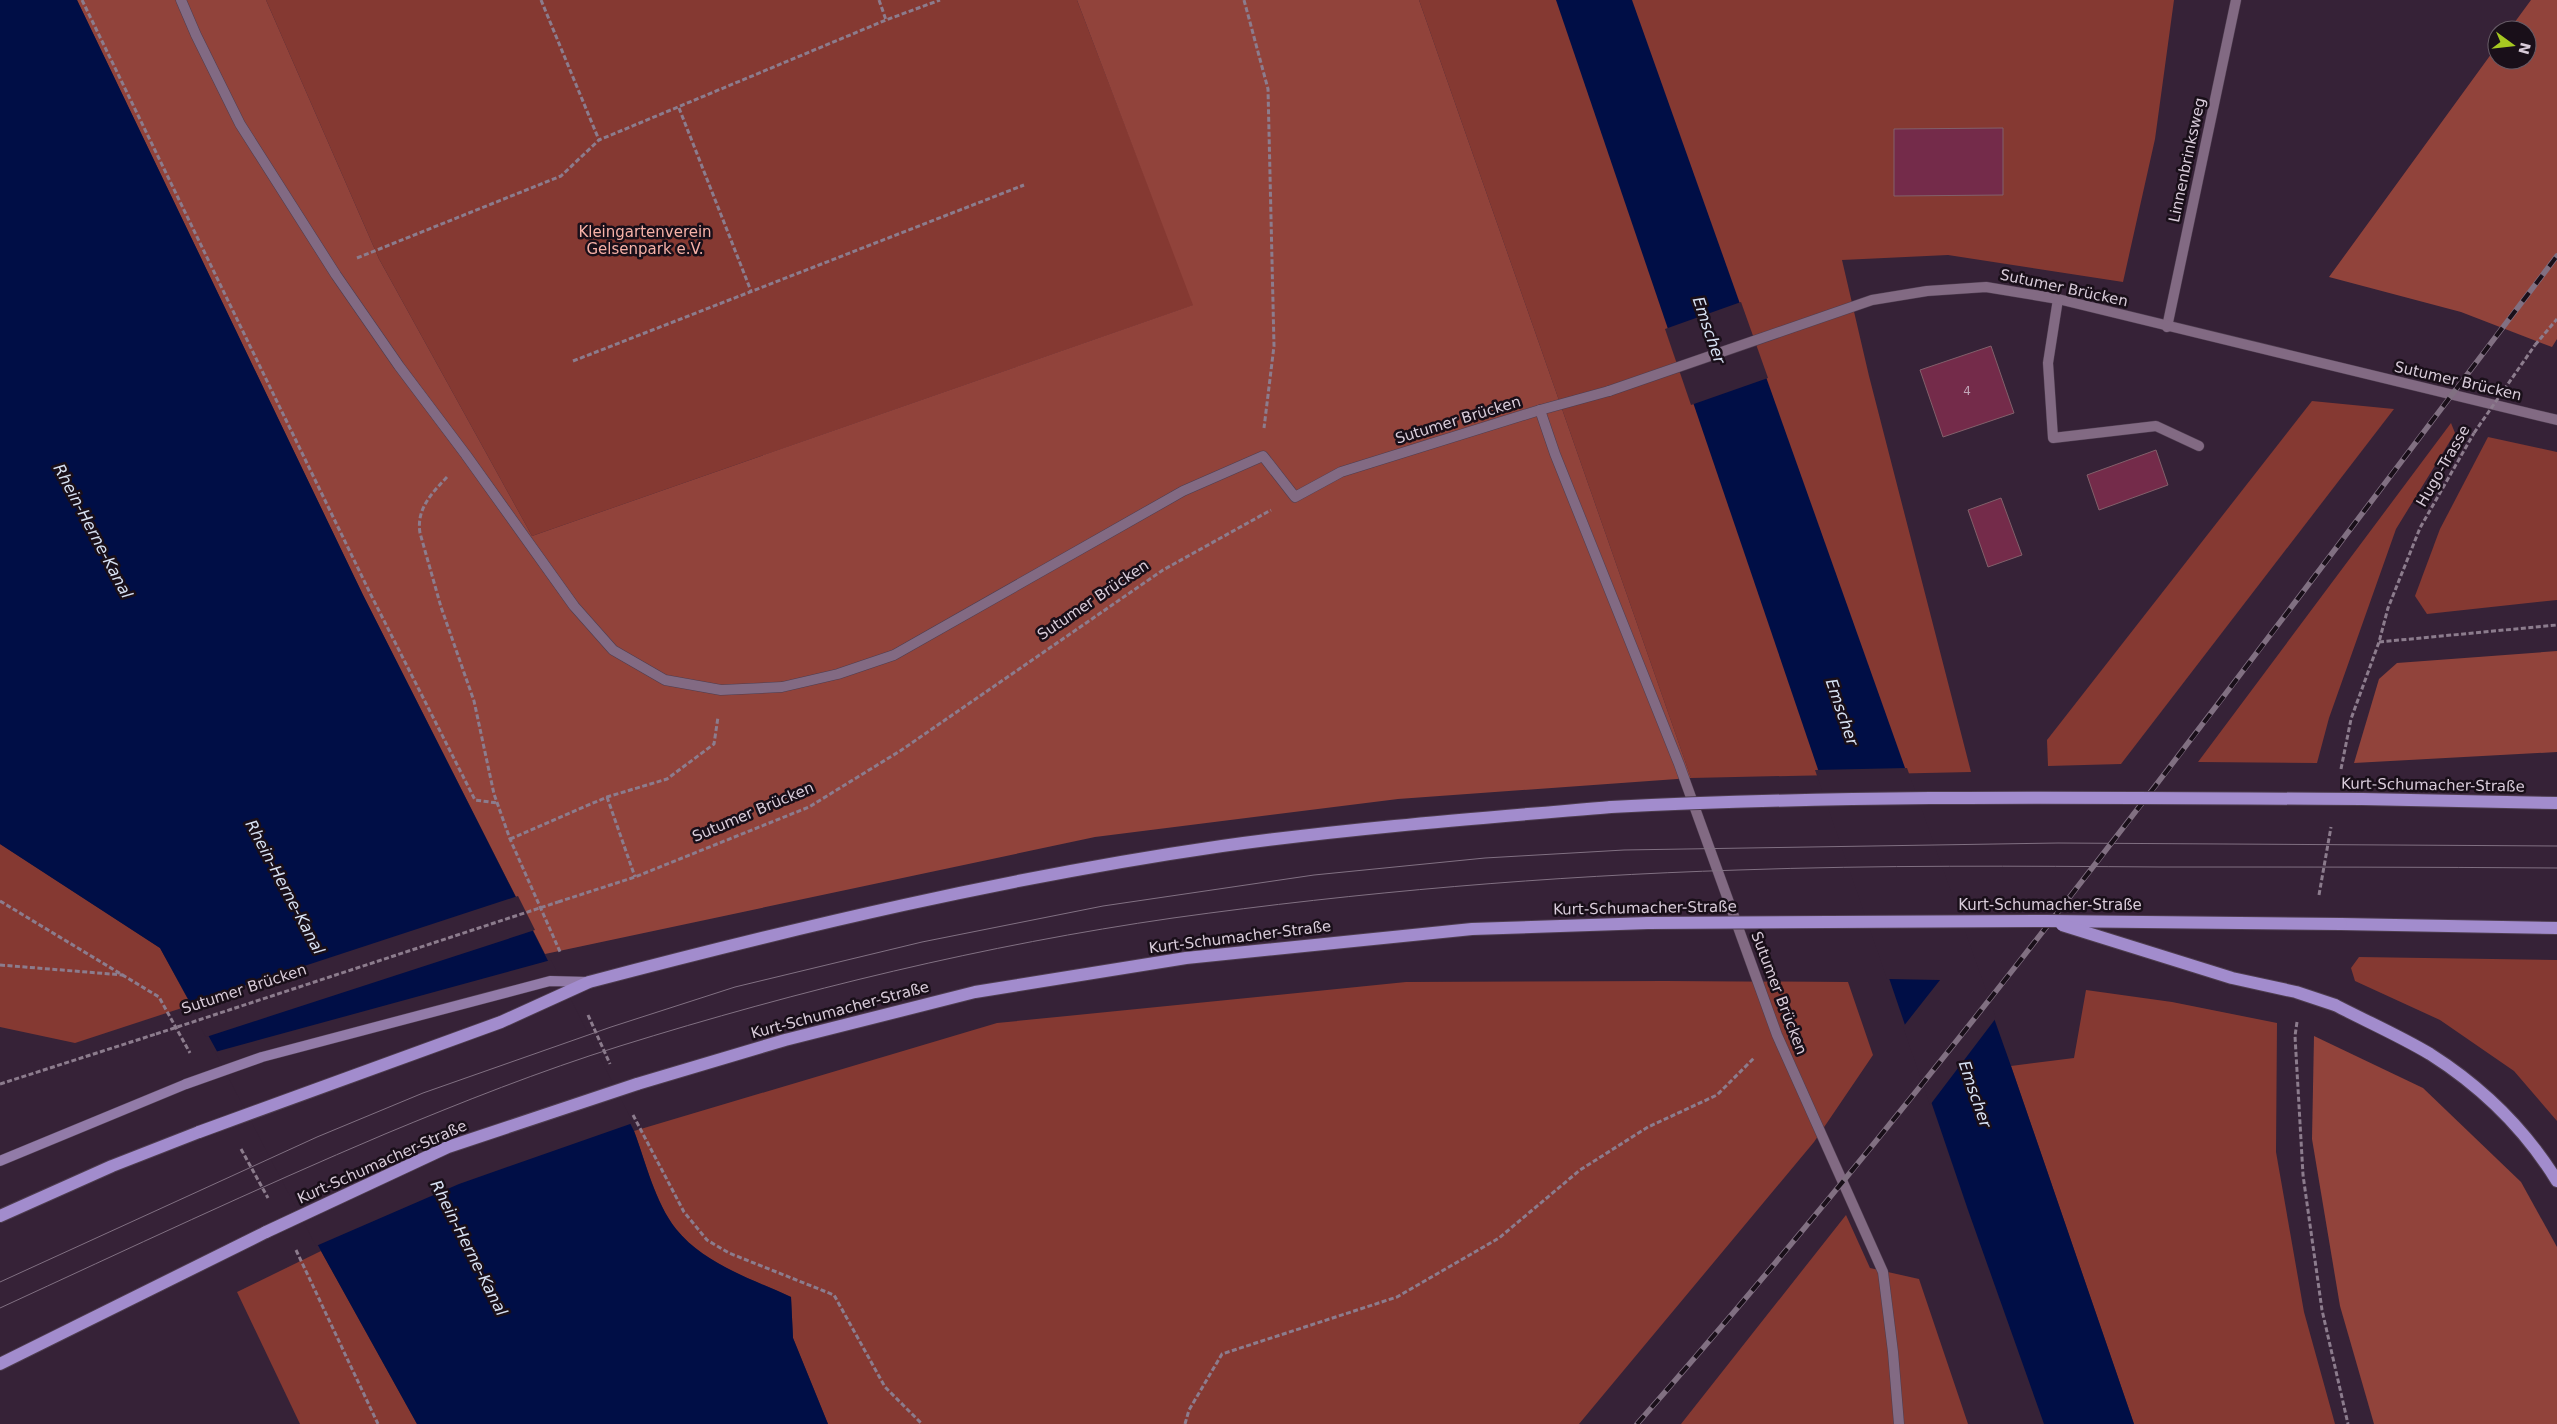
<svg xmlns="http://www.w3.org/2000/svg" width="2557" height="1424" font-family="'DejaVu Sans',sans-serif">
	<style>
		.green { fill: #853932 }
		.forest { fill: #91433b }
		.water { fill: #000e46 }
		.pier { fill: #362237 }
		.building { fill: #742b4a; stroke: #82606b }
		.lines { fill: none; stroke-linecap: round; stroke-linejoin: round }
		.service-casing { stroke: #4e3d4f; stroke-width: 11 }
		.minor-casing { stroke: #4e3d4f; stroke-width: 11 }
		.secondary-casing { stroke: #4e3d4f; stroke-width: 11 }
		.primary-casing { stroke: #4e3d4f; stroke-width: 14 }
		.path { stroke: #8c7c8d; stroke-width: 3; stroke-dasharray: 5 2.5; stroke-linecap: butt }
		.service { stroke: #826a83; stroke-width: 10 }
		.minor { stroke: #826a83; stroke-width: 10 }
		.secondary { stroke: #927ba8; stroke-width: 10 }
		.primary { stroke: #a28ccd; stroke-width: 12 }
		.tram { stroke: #817082; stroke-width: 1 }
		.rail-casing { stroke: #817082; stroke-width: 5.5 }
		.rail { stroke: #190f19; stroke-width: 4; stroke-dasharray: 11; stroke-linecap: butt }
		.secondary-bridge-casing { stroke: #4e3d4f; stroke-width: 11; stroke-linecap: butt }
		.primary-bridge-casing { stroke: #4e3d4f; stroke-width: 14; stroke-linecap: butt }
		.path-bridge { stroke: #8c7c8d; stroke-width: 3; stroke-dasharray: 5 2.5; stroke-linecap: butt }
		.secondary-bridge { stroke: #927ba8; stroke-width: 10 }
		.primary-bridge { stroke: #a28ccd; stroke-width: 12 }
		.labels { text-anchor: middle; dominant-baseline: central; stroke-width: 5; stroke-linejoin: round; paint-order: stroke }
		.number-label { font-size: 12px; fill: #c0a4b6 }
		.street-label { font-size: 15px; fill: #d9ccda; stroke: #190f19 }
		.park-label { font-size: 15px; fill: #f6b1a7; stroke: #190f19 }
		.water-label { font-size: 16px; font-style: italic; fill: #d7e1f3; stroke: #190f19 }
	</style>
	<rect width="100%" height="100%" fill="#362237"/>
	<g class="green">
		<path d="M266 0H1077L1194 305 532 536 379 259Z"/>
		<path d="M1419 0H2174L2155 139 2123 282 1948 255 1842 260 1869 376 1971 772 1691 778Z"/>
		<path d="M2312 401 2394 409 2121 764 2048 766 2047 740Z"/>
		<path d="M2451 423 2455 433 2396 529 2329 718 2317 763 2198 762Z"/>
		<path d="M2488 437 2557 452V600L2427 614 2415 596 2440 529Z"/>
		<path d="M0 844 160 948 191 1005 75 1043 0 1027Z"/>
		<path d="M2359 957 2557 960V1121L2514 1071 2440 1020 2355 981 2351 968Z"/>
		<path d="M1665 981 1848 982 1873 1055 1814 1142 1579 1424H828L793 1338 791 1297C752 1279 704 1264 676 1229 655 1202 646 1163 634 1131L997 1023 1406 982Z"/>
		<path d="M2086 990 2172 1002 2277 1023 2276 1152 2304 1312 2335 1424H2134L2011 1066 2074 1058Z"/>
		<path d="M1846 1215 1870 1268 1919 1279 1968 1424H1681Z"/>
		<path d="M321 1251 417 1424H300L237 1292Z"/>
	</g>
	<g class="forest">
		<path d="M77 0H266L379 259 532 536 1193 305 1077 0H1419L1691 778 1398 799 1095 837 545 954 363 595Z"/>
		<path d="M2531 0H2557V339L2552 347 2461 312 2329 277 2497 46V60H2527V30H2509Z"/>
		<path d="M2557 651V752L2354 763 2379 679 2397 663Z"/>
		<path d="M2314 1036 2423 1088 2521 1182 2557 1247V1424H2374L2340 1306 2312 1139Z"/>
	</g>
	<g class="water">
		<path d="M0 0H77L363 595 634 1131C646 1163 655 1202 676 1229 704 1264 752 1279 791 1297L793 1338 828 1424H417L321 1251 219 1055 160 948 0 844Z"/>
		<path d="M1556 0H1632L2011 1066 2134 1424H2044L1968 1210Z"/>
	</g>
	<g class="pier">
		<path d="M1741 302 1768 378 1691 405 1665 329Z"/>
		<path d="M1907 768 1996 1018 1930 1105 1903 1027 1940 980 1887 979 1815 770Z"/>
		<path d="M518 896 535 930 206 1037 188 1004Z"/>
		<path d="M551 960 633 1123 459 1184 316 1246 215 1052Z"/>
	</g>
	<g class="building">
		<path d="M2003 128V195L1894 196V129Z"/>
		<path d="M1991 346 2014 413 1943 437 1920 370Z"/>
		<path d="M2156 450 2168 485 2099 510 2087 475Z"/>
		<path d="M2001 498 2022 555 1988 567 1968 510Z"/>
	</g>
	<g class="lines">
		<g class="service-casing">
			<g id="service">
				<path d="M181 0 196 35 240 124 336 275 399 366 466 455 574 606 613 650 665 680 721 690 782 687 838 674 894 655 1183 491 1263 456 1295 497 1341 472 1540 410 1609 391"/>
				<path d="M2058 299 2048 363 2053 438 2156 426 2199 446"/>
				<path d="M1540 410 1555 454 1679 764 1777 1035 1883 1272 1893 1352 1899 1424"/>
			</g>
		</g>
		<g class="minor-casing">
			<g id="minor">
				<path d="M2167 327 2236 0"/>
				<path d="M1609 391 1872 300 1927 291 1986 287 2058 299 2557 420"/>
			</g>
		</g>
		<g class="secondary-casing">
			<path id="secondary" d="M0 1161 186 1084"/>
		</g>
		<g class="primary-casing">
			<g id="primary">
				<path d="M2362 799 2557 803"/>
				<path d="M2341 924 2557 928"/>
				<path d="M589 982C798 927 1008 877 1222 846 1351 828 1481 818 1611 807"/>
				<path d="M2335 1005C2366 1021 2400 1036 2430 1054 2482 1087 2525 1129 2557 1181"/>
				<path d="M637 1084 785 1040 975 992 1186 958 1472 929 1648 923"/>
				<path d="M0 1216 112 1166 199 1132"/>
				<path d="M0 1364 266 1232"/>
			</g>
		</g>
		<g class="path">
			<path d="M82 0 370 593 475 800 497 803"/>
			<path d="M541 0 599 140"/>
			<path d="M879 0 886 20"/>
			<path d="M1244 0 1268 89 1274 346 1264 428"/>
			<path d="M679 108 751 291"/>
			<path d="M357 258 561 176 599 140 886 20 940 0"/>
			<path d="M2535 345 2557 319"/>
			<path d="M573 361 1024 185"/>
			<path d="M447 477C432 493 416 509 420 533L441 607 474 701 494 794 510 839 561 954"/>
			<path d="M2379 642 2557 625"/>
			<path d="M2341 769 2351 719 2379 642 2388 608 2420 528 2474 433"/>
			<path d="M607 797 635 877"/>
			<path d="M510 839 607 797 667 779 714 744 718 717"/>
			<path d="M2319 895 2331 827"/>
			<path d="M0 901 159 997 190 1053"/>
			<path d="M558 902 635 877 809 807 900 751 1163 570 1271 510"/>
			<path d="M0 965 123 975"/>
			<path d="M588 1015 610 1064"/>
			<path d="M2297 1022 2295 1036 2303 1175 2322 1310 2348 1424"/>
			<path d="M0 1084 156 1034"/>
			<path d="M633 1115 684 1212 707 1240 729 1253 834 1295 885 1387 922 1424"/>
			<path d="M241 1149 268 1198"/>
			<path d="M296 1250 378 1424"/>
			<path d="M1185 1424 1189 1410 1222 1354 1397 1297 1499 1238 1580 1170 1648 1127 1717 1095 1755 1057"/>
		</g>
		<use href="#service" class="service"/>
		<use href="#minor" class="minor"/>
		<use href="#secondary" class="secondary"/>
		<use href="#primary" class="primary"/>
		<g class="tram">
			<path d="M0 1282 317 1137 423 1093 611 1027 735 987 922 942 1103 906 1314 875 1485 858 1624 850 2058 843 2557 846"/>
			<path d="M0 1308C128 1249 255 1189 385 1134 462 1102 540 1071 620 1046 800 990 985 945 1173 918 1360 892 1549 876 1738 870 1879 865 2020 866 2161 867 2293 867 2425 867 2557 868"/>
		</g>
		<g class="rail-casing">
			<path id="rail" d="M1637 1424C1965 1052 2257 650 2557 256"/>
		</g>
		<use href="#rail" class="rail"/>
		<g class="secondary-bridge-casing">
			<path id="secondary-bridge" d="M186 1084 262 1057 550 981 588 982"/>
		</g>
		<g class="primary-bridge-casing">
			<g id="primary-bridge">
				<path d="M1611 807C1861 794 2112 798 2362 799"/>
				<path d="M1648 923 2048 921 2341 924"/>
				<path d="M2062 925 2232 978 2296 992 2335 1005"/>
				<path d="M199 1132 501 1022 589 982"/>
				<path d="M266 1232 448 1147 637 1084"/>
			</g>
		</g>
		<g class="path-bridge">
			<path d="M2474 433 2535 345"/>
			<path d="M156 1034 558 902"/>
		</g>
		<use href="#secondary-bridge" class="secondary-bridge"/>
		<use href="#primary-bridge" class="primary-bridge"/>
	</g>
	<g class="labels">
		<g class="number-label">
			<text x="1967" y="391">4</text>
		</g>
		<g class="street-label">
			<text transform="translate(2187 160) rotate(-78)">Linnenbrinksweg</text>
			<text transform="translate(2064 288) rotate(12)">Sutumer Brücken</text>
			<text transform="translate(2458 381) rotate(13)">Sutumer Brücken</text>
			<text transform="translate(1458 420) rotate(-17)">Sutumer Brücken</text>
			<text transform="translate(2443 466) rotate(-60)">Hugo-Trasse</text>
			<text transform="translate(1093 600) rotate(-34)">Sutumer Brücken</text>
			<text transform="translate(2433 785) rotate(1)">Kurt-Schumacher-Straße</text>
			<text transform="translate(753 812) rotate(-23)">Sutumer Brücken</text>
			<text x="2050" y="905">Kurt-Schumacher-Straße</text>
			<text transform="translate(1645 908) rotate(-1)">Kurt-Schumacher-Straße</text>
			<text transform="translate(1240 937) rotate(-7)">Kurt-Schumacher-Straße</text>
			<text transform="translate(244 989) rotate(-18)">Sutumer Brücken</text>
			<text transform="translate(1779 993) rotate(69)">Sutumer Brücken</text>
			<text transform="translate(840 1010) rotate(-15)">Kurt-Schumacher-Straße</text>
			<text transform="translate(382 1162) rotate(-24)">Kurt-Schumacher-Straße</text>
		</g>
		<g class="park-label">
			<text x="645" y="232">Kleingartenverein<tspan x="645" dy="17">Gelsenpark e.V.</tspan></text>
		</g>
		<g class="water-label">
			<text transform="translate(1709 330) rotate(71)">Emscher</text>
			<text transform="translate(93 531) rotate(62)">Rhein-Herne-Kanal</text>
			<text transform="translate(1842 712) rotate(71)">Emscher</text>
			<text transform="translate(285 887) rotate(62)">Rhein-Herne-Kanal</text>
			<text transform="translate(1975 1094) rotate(71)">Emscher</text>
			<text transform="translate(469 1248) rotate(63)">Rhein-Herne-Kanal</text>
		</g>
	</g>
	<g transform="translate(2512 45) rotate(105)"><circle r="24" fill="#190f19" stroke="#665b66"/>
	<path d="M0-4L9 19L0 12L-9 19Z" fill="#a6c821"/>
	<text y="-8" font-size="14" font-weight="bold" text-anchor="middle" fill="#d9ccda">N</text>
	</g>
</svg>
